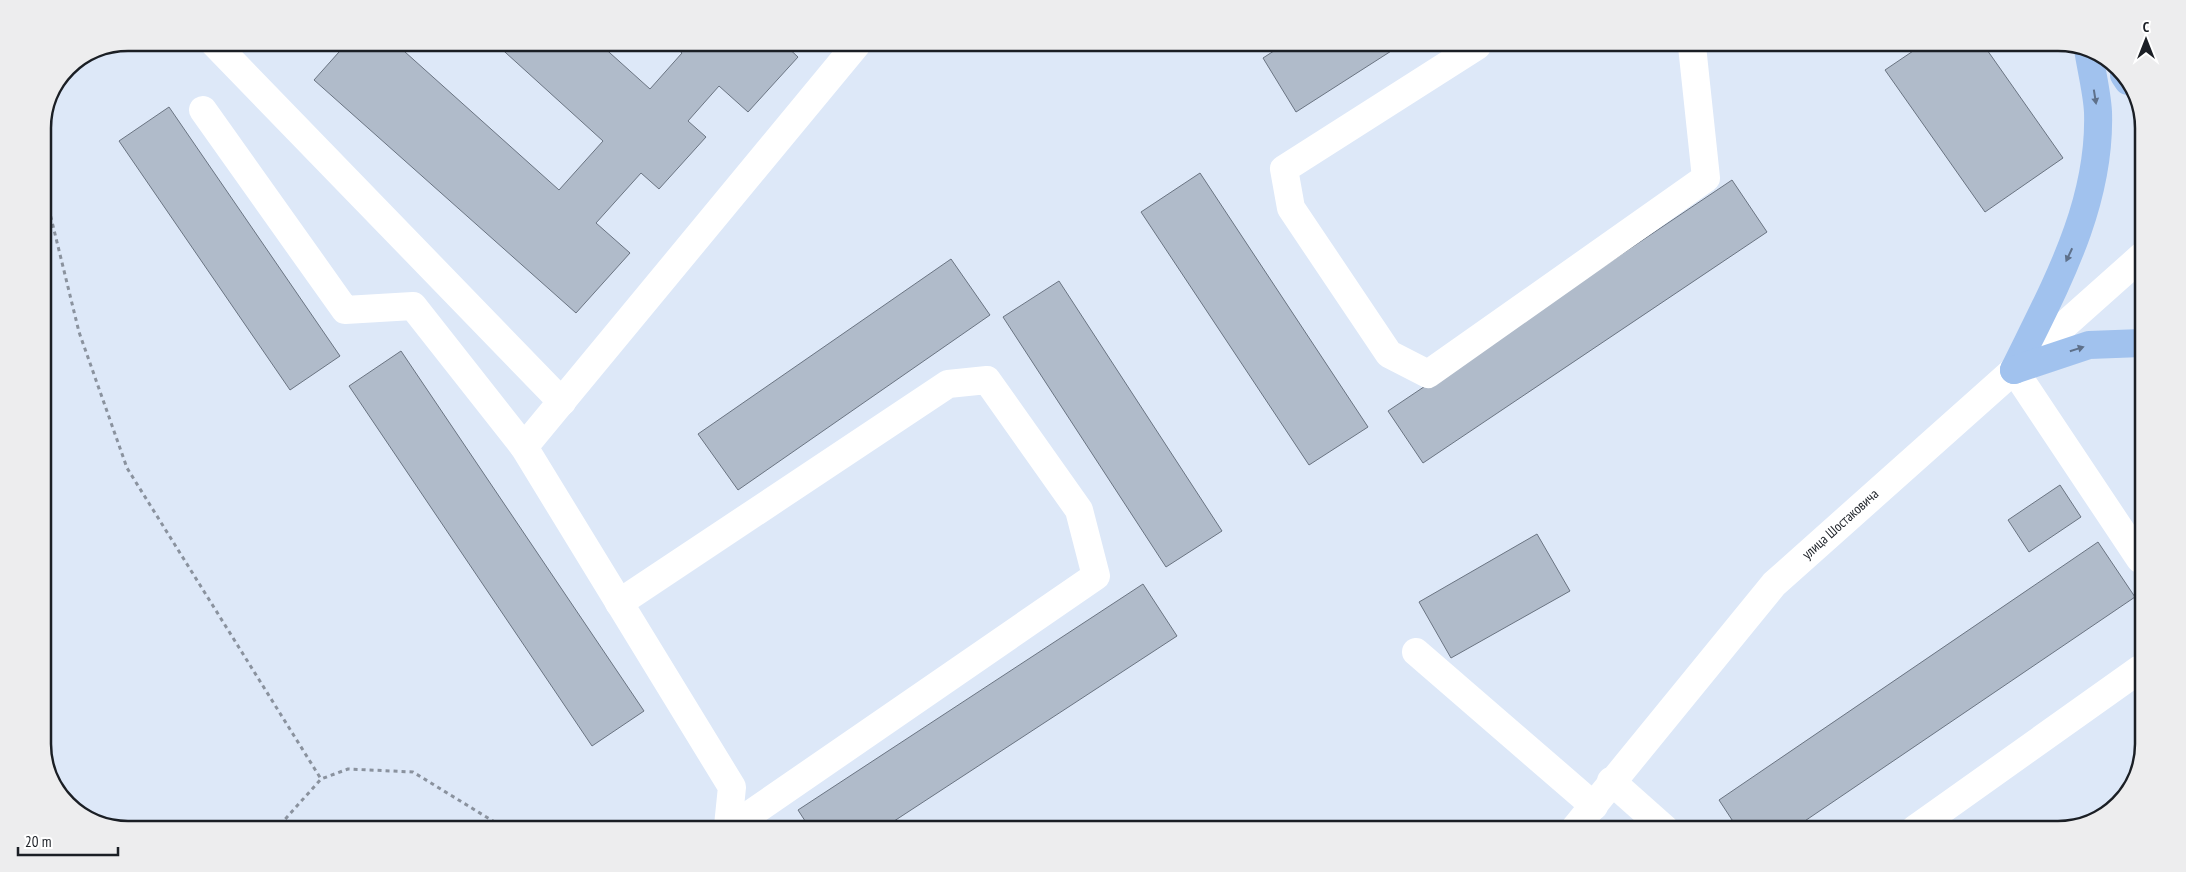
<svg xmlns="http://www.w3.org/2000/svg" width="2186" height="872" font-family="'PT Sans Narrow',sans-serif">
	<style>
		.building { fill: #b0bbca; stroke: #6a7482 }
		.lines { fill: none; stroke-linecap: round; stroke-linejoin: round }
		.path { stroke: #8a929e; stroke-width: 3; stroke-dasharray: 4 4; stroke-linecap: butt }
		.minor { stroke: #fff; stroke-width: 28 }
		.major { stroke: #a1c2ee; stroke-width: 28 }
		.oneway { fill: #5e708a }
		.labels { text-anchor: middle; dominant-baseline: central; stroke-width: 4.5; stroke-linejoin: round; paint-order: stroke }
		.street-label { font-size: 14px; fill: #1b1f25; stroke: #fff }
		.rim { fill: none; stroke: #1b1f25; stroke-width: 2.5 }
	</style>
	<rect width="100%" height="100%" fill="#dde8f8"/>
	<g class="building">
		<path d="M347 43H395L559 190 603 141 495 43 600 44 650 89 682 53 672 44H784L798 57 748 112 719 86 688 121 706 137 659 189 641 173 596 223 630 253 576 313 314 80Z"/>
		<path d="M1283 45 1399 46 1296 112 1263 58Z"/>
		<path d="M1919 47H1985L2063 158 1985 212 1885 70Z"/>
		<path d="M169 107 340 356 290 390 119 141Z"/>
		<path d="M1200 173 1368 427 1309 465 1141 212Z"/>
		<path d="M1732 180 1767 232 1423 463 1388 411Z"/>
		<path d="M951 259 990 315 738 490 698 434Z"/>
		<path d="M1059 281 1222 531 1166 567 1003 317Z"/>
		<path d="M401 351 644 711 592 746 349 386Z"/>
		<path d="M2060 485 2081 517 2029 552 2008 520Z"/>
		<path d="M1537 534 1570 591 1451 658 1419 602Z"/>
		<path d="M2098 542 2135 597 1793 829H1738L1719 800Z"/>
		<path d="M1143 584 1177 636 885 827H809L798 810Z"/>
	</g>
	<g class="lines">
		<g class="path">
			<path d="M43 185 79 332 127 468 321 779"/>
			<path d="M280 825 321 779 348 769 413 772 501 826"/>
		</g>
		<g class="minor">
			<path d="M214 43 562 402"/>
			<path d="M1477 46 1284 169 1291 208 1389 354 1428 374 1706 178 1692 46"/>
			<path d="M203 110 345 310 413 306 524 447 732 787 728 826"/>
			<path d="M2014 370 2140 559"/>
			<path d="M524 447 857 44"/>
			<path d="M619 603 948 384 987 380 1079 510 1096 576 733 826"/>
			<path d="M1416 652 1594 806"/>
			<path d="M1611 781 1665 829"/>
			<path d="M1575 828 1774 584 2142 256"/>
			<path d="M1915 829 2140 669"/>
		</g>
		<g class="major">
			<path d="M2124 75 2128 81"/>
			<path d="M2014 370C2054 288 2101 206 2098 112 2097 92 2091 69 2088 49"/>
			<path d="M2014 370 2089 345 2142 343"/>
		</g>
	</g>
	<defs><path id="oneway-solid" d="M-6-.8H1V-3.2L6.5 0L1 3.2V.8H-6Z" transform="scale(1.25)"/></defs>
	<g class="oneway">
		<use href="#oneway-solid" transform="translate(2095 97) rotate(81)"/>
		<use href="#oneway-solid" transform="translate(2069 255) rotate(115)"/>
		<use href="#oneway-solid" transform="translate(2077 349) rotate(-18)"/>
	</g>
	<g class="labels">
		<g class="street-label">
			<text transform="translate(1840 524) rotate(-42)">улица Шостаковича</text>
		</g>
	</g>
	<path d="M0 0H2186V872H0ZM128 51H2058A77 77 0 0 1 2135 128V744A77 77 0 0 1 2058 821H128A77 77 0 0 1 51 744V128A77 77 0 0 1 128 51Z" fill="#ededee" fill-rule="evenodd"/>
	<path class="rim" d="M128 51H2058A77 77 0 0 1 2135 128V744A77 77 0 0 1 2058 821H128A77 77 0 0 1 51 744V128A77 77 0 0 1 128 51Z"/>
	<g transform="translate(2146 40)" stroke="#ffffff" stroke-width="4" paint-order="stroke">
	<path d="M0-4L9 19L0 12L-9 19Z" fill="#1b1f25"/>
	<text y="-8" font-size="14" font-weight="bold" text-anchor="middle" fill="#1b1f25">С</text>
	</g>
	<path d="M18 847v8h100v-8" fill="none" stroke="#1b1f25" stroke-width="2.5"/>
	<text x="25" y="847" font-size="15" fill="#1b1f25" stroke="#ffffff" stroke-width="4" paint-order="stroke">20 m</text>
</svg>
